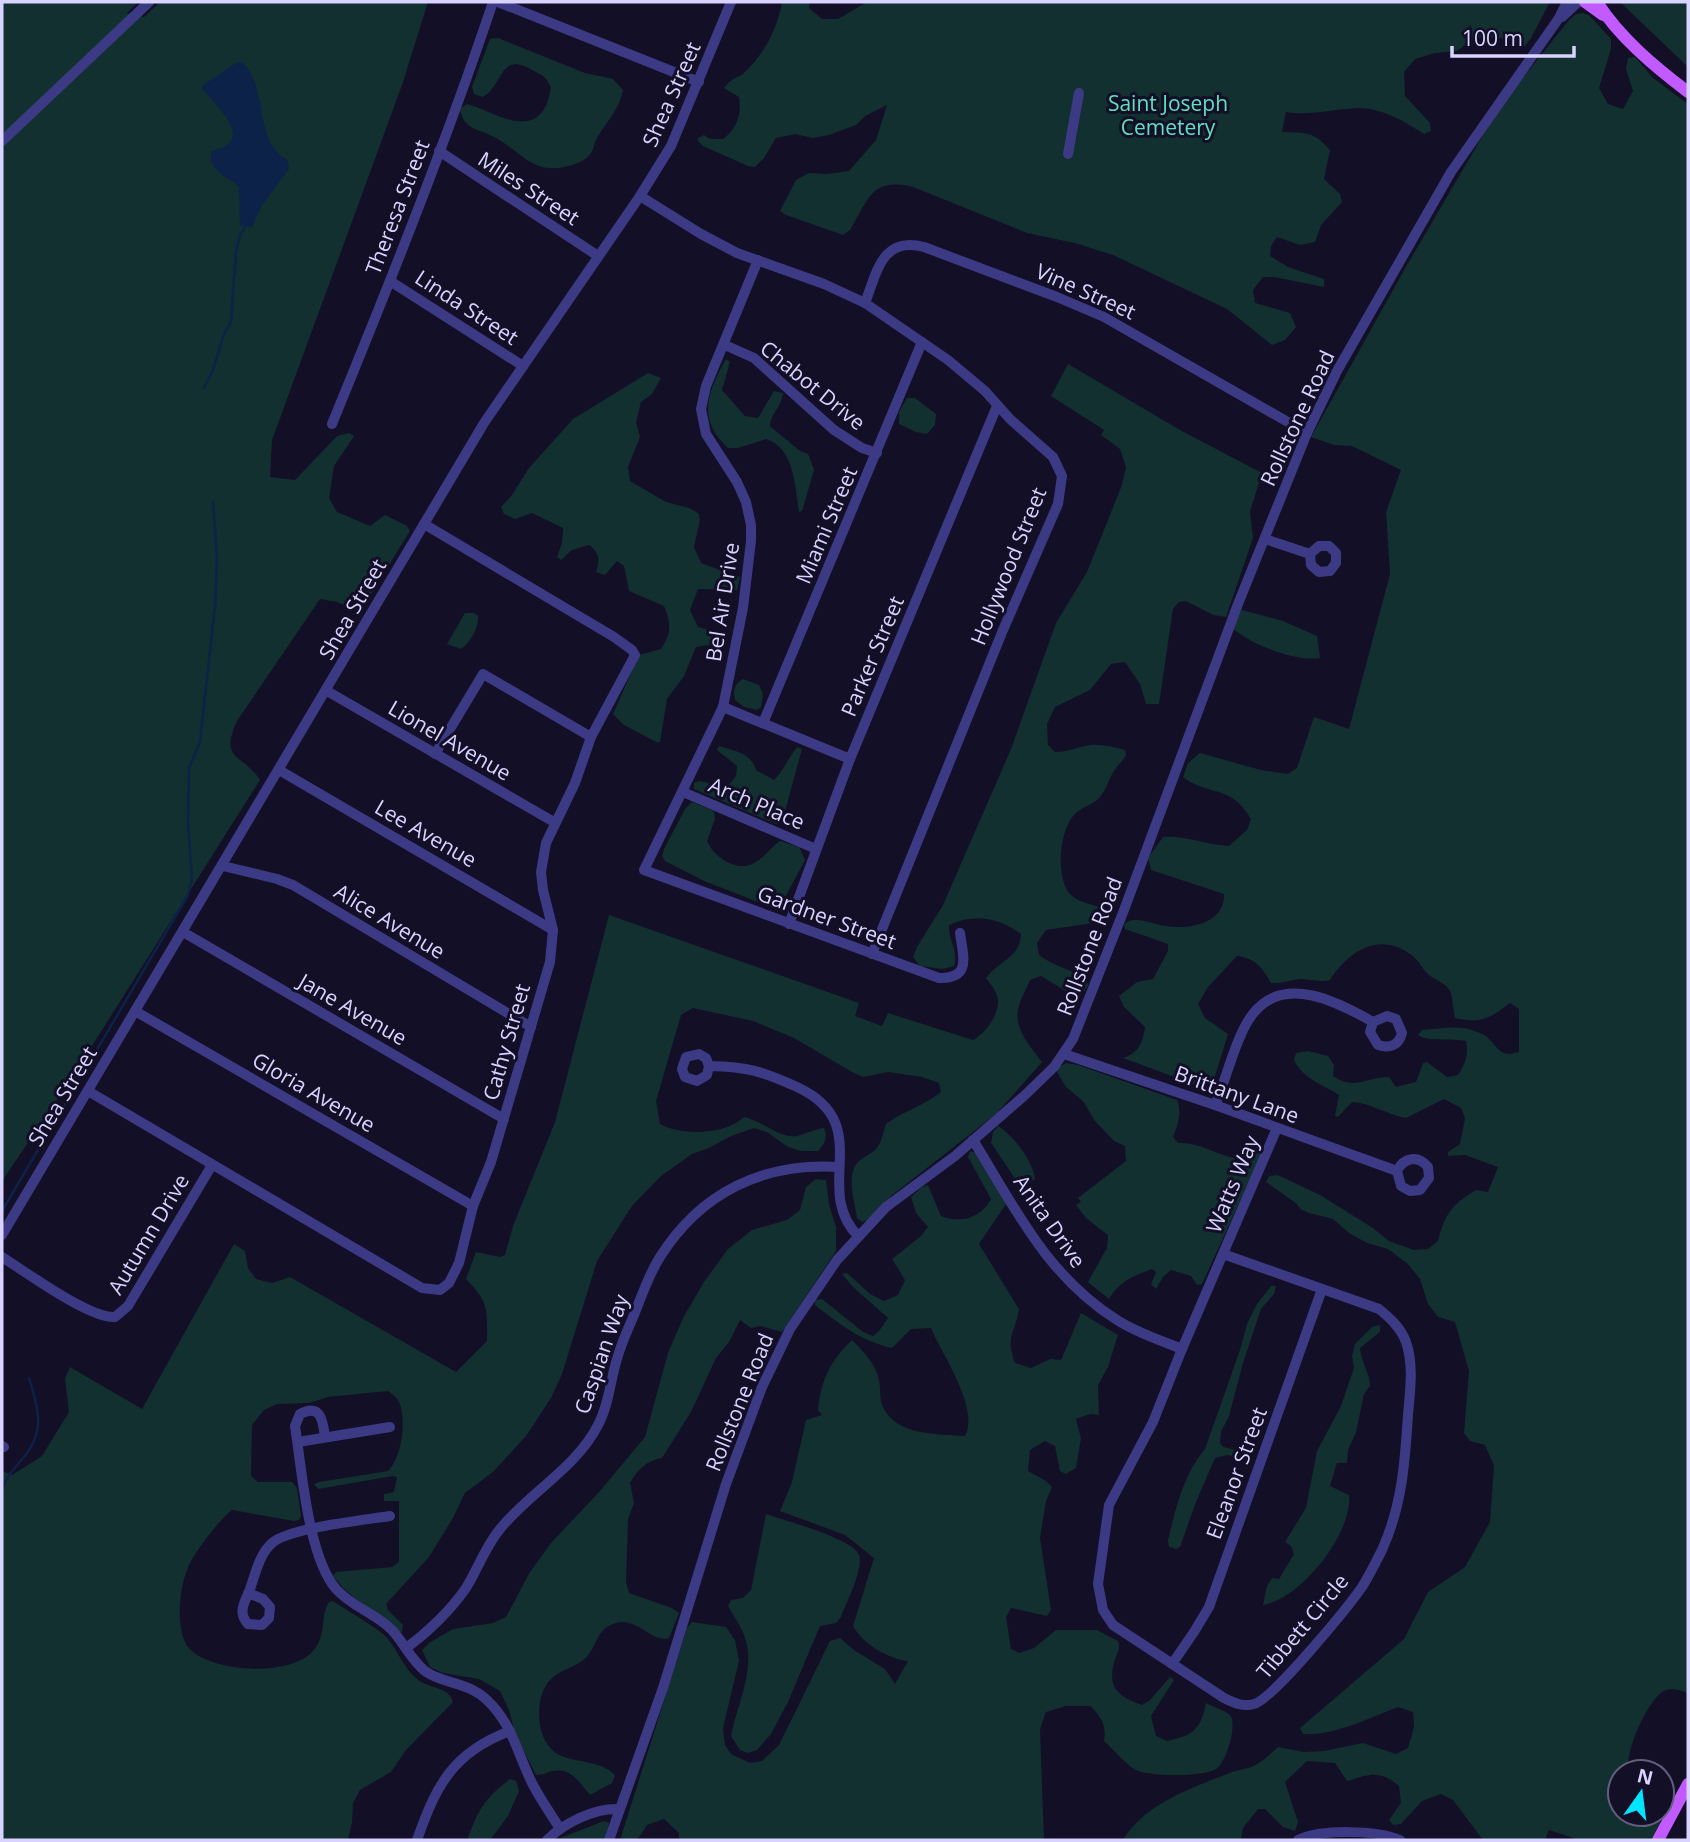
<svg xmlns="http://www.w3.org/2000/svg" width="1690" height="1842" font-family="'Open Sans',sans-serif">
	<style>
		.green { fill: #12302f }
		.water { fill: #0c2248 }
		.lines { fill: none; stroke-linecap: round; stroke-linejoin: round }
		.stream { stroke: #0c2248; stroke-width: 2.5 }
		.minor { stroke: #3d3a85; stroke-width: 10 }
		.major { stroke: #c25bff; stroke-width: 12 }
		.labels { text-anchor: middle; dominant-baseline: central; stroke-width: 6; stroke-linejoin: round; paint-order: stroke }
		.street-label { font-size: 21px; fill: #d9d4ff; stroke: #130f26 }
		.park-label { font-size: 21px; fill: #5fe0c0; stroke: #130f26 }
	</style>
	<rect width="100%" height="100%" fill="#130f26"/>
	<g class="green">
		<path d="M2 2H138L127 13 144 17 160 2H428L402 85 272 440 270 477 295 480 337 436 349 433 354 436 334 466 329 498 337 512 370 526 385 515 407 526 410 531 363 607 356 610 337 602 320 599 237 721C219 761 242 753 260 780L68 1084 2 1181Z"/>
		<path d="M782 2H810L809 8 822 19H838L867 2H1550L1531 38 1525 46 1500 38H1474L1457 51 1435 53 1415 59 1404 72 1405 96 1430 123 1431 131 1424 134C1404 121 1382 108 1358 108 1332 109 1312 116 1286 112L1282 132C1307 133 1313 131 1330 150L1324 179 1340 194 1342 202 1321 225 1315 242 1300 245 1277 237 1271 246 1270 256 1288 267 1324 279V287L1274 277H1263L1253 290 1255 303 1290 313 1296 327 1285 340 1272 345 1227 309 1113 255 1075 243 1027 233 913 187C871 177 869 199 850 230L843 235 786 215 780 211 796 180 809 173 827 174 849 171 876 140 887 105 865 116 856 125 829 135 813 138 795 134 776 138 764 158 755 167 748 166 703 146 698 141V138L704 135 710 139H723C737 128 742 114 739 97L724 88C733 76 738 79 745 72 765 52 777 30 782 2Z"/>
		<path d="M1620 2H1688V67Z"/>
		<path d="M1583 13 1589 15 1611 39V49L1599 88 1608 104 1623 109 1633 91 1626 69 1628 58 1635 57 1653 78 1688 104V1693C1680 1690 1670 1687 1662 1692 1646 1704 1624 1753 1629 1772H1620V1814H1658L1660 1823 1651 1840H1579L1549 1830 1545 1840H1483L1453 1800 1441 1794 1422 1801 1401 1824 1393 1825 1389 1820 1401 1803 1399 1786C1379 1769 1369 1775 1347 1781L1335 1763 1307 1761 1285 1782 1298 1822 1295 1831 1283 1827 1265 1809H1258L1243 1828 1241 1838 1243 1840H1123C1145 1803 1194 1787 1232 1772 1240 1769 1250 1769 1257 1764 1265 1760 1272 1752 1278 1747L1304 1752 1324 1751 1363 1743 1396 1754 1408 1748 1414 1727 1413 1712 1398 1707C1369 1718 1334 1736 1303 1734L1300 1728 1404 1639 1428 1592 1465 1567 1490 1522 1494 1466 1485 1445 1470 1441 1464 1433 1469 1371 1455 1322 1438 1317 1428 1304 1420 1279 1408 1264 1388 1249 1367 1243 1349 1233 1333 1219 1309 1213 1300 1209 1297 1204 1266 1182 1269 1176 1278 1175 1320 1195 1373 1228 1389 1241 1414 1250 1428 1249 1438 1241C1445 1214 1451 1205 1476 1190L1488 1192 1498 1167 1465 1155 1448 1156V1152L1460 1144 1465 1118 1461 1108 1444 1099 1406 1118C1389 1115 1367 1102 1352 1102L1338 1117 1335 1116 1339 1095C1322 1084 1303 1079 1294 1060L1296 1053 1308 1051 1328 1056 1334 1065 1333 1076C1355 1091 1365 1077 1389 1077L1396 1087 1416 1082 1423 1063 1427 1062 1447 1077 1458 1075C1465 1064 1469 1055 1466 1041 1452 1038 1428 1042 1418 1035L1422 1030C1438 1029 1456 1025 1472 1030 1477 1032 1484 1034 1487 1037 1499 1048 1500 1058 1519 1052V1009L1510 1003C1489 1019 1481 1024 1455 1018 1453 1010 1453 998 1450 991 1446 983 1435 980 1429 975 1423 970 1420 963 1415 958 1382 930 1350 949 1330 980 1319 983 1311 979 1300 979 1290 980 1281 984 1271 983 1261 966 1256 959 1237 956L1208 987 1198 1004 1205 1018 1228 1034 1215 1076 1207 1089 1123 1058C1139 1053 1143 1042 1145 1027L1124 1007 1119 996 1137 982 1153 979 1168 951V944L1125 929 1124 924C1127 922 1130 920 1134 920 1144 919 1156 925 1166 926 1190 930 1225 923 1224 894L1151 870 1148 858 1163 837C1184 835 1208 845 1229 846L1247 830 1251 819C1231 784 1207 796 1183 777L1188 763 1200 753 1261 770 1288 774 1297 768 1314 717 1349 729 1390 574 1386 512 1401 470 1352 446 1334 445 1311 437 1407 265 1499 108 1569 20 1576 14Z"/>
		<path d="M498 38 585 73 613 79 623 90C620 109 606 122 597 138 594 143 594 148 591 153 586 161 576 164 568 166 530 176 521 149 490 135 475 128 463 128 460 109L467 104C491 110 527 137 544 109 548 104 549 95 551 88 547 77 542 75 532 70 499 51 504 85 483 97L474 94 472 87 490 39Z"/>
		<path d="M726 359 730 362 722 390 745 416 758 418 774 391 783 393C782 406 770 415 770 426L800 451 808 454 814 470 802 511 799 512C795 488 795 448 766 439L738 448H728C696 419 708 391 726 359Z"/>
		<path d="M1068 364 1180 430 1262 473 1250 512 1253 538 1226 617 1213 615 1186 601 1179 602 1173 609 1159 704H1146L1140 684 1125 662 1111 664 1090 690 1055 707 1047 724 1048 745 1055 752C1068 752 1078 747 1090 745 1102 744 1113 747 1125 750L1126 755C1123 761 1120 763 1116 768 1109 777 1107 789 1100 797 1094 804 1085 806 1077 812 1059 827 1055 877 1070 894 1079 904 1094 903 1105 910L1100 922 1046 930 1037 943 1039 955C1053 966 1071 969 1086 979L1088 986 1081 994 1069 993 1041 976 1030 980C1027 988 1021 997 1019 1006 1012 1027 1030 1046 1042 1062L996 1114 891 1196 870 1219 862 1222 857 1218C855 1203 848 1183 854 1168 858 1159 868 1156 875 1150 882 1143 883 1132 886 1124 903 1111 924 1106 941 1092L939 1083 922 1077 888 1072 863 1077 852 1072 794 1038 753 1021 693 1008 681 1015 656 1101 660 1124C682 1136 725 1135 744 1117 761 1120 780 1139 797 1136 806 1134 814 1129 824 1128 828 1137 825 1144 818 1151H801L788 1147 767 1132 754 1128 731 1136 709 1148 692 1154 661 1176 632 1206 597 1261 562 1374 551 1398 526 1436 493 1472 465 1493 453 1518 429 1557 386 1604 388 1610 403 1625 402 1632H397L344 1589 333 1576 336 1572 392 1567 399 1562V1501H384V1494L394 1492 397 1477 393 1476 318 1489 314 1484 319 1482 388 1471C402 1457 406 1422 400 1404 398 1398 393 1395 388 1391L328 1397 309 1403 277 1404 264 1410 252 1425 251 1476 258 1482H292L297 1488 301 1516 299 1520 294 1521 232 1510C219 1520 192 1555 187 1570 179 1589 174 1637 192 1651 216 1672 290 1677 313 1651 328 1634 319 1617 329 1602L333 1601C347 1611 379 1628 388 1639 399 1653 404 1668 417 1679 428 1689 449 1686 453 1702L406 1750 391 1772 360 1790 353 1803 352 1822 348 1840H2V1471L12 1475 42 1456 69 1412 65 1378 70 1367 142 1409 234 1244 245 1251 248 1268 256 1279 272 1283 290 1277 456 1372 487 1341C487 1308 489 1303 466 1279L476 1252 500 1257 505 1255 513 1226 555 1122 609 915 859 1003 855 1016 882 1026 888 1013 973 1040C985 1034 996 1018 998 1004 999 994 991 985 986 978 998 961 1020 958 1021 934 998 918 976 913 949 925 948 940 959 951 954 966L942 969 920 966 913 957 917 947 943 905 1011 749 1056 623 1087 572 1122 485 1126 467 1120 449 1101 435 1104 430 1051 396Z"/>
		<path d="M648 373 661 378 652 394 641 402 636 422 640 437 628 467 630 481 666 502 689 508 698 513 700 519 694 547 701 563 740 577 737 590 698 589 690 610 698 627 727 635 726 642 696 647 684 676 667 699 660 742H656L624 725 613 714 639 655 661 649C672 632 671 624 664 606L629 591 624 566 617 561 605 575 596 572C600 560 600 553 589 545L572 550 561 560 557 557 562 543 563 528 532 513 515 519 504 514 501 507 512 495 529 468 573 419Z"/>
		<path d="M907 398H915L936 414 935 425 927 434 916 432 899 424V412Z"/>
		<path d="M1242 610 1283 621 1317 636 1320 658C1295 662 1253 645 1233 629L1235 618Z"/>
		<path d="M465 613H474L478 616C479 627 470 643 461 649L447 644Z"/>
		<path d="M743 679 759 685 763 694 761 707 757 710 744 707 735 700C733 690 734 684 743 679Z"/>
		<path d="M719 746C735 751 751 753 756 770L774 780C784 770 788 758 797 747L802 749 782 822 776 824 694 789V783L700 781 721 786 729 785 736 776 737 766 717 750Z"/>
		<path d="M692 802 714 811 715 819 707 841C714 857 737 873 754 863 764 858 771 847 780 841L799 847 805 860 782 903 776 909 704 881 665 861 662 856 664 849 685 809Z"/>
		<path d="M1066 1063 1078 1065 1177 1100C1182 1112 1178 1125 1173 1137L1178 1143C1205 1141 1226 1164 1250 1157L1258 1142 1262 1145 1261 1155 1202 1284 1197 1285 1191 1276 1171 1270 1163 1277 1156 1289 1151 1284 1156 1272 1152 1269C1133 1276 1120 1281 1109 1299L1088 1282 1107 1248 1108 1235 1086 1218 1076 1205 1081 1202 1078 1198 1126 1161 1125 1146 1114 1141 1095 1121 1083 1101 1066 1087 1057 1072 1059 1067Z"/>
		<path d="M998 1126C1014 1136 1033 1161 1035 1179L1025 1187 1018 1183 991 1143 993 1132Z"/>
		<path d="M970 1151 976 1153 1006 1204 979 1244 1019 1309C1015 1335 1005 1334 1015 1363L1031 1368 1050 1359 1061 1360 1081 1313 1118 1335 1108 1367 1098 1385 1099 1415 1090 1414 1076 1419 1081 1438 1076 1468 1066 1474 1060 1471 1055 1446 1045 1441 1030 1450 1028 1471 1046 1481 1052 1487 1046 1501 1040 1538 1051 1610 1047 1616 1011 1608 1006 1617 1011 1649 1019 1653 1034 1648 1056 1630H1097L1118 1641C1121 1650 1116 1655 1114 1663 1107 1689 1120 1697 1142 1705L1150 1700 1170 1677 1174 1680 1151 1716 1156 1736 1167 1741C1193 1735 1200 1731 1206 1703 1213 1707 1224 1710 1230 1715 1238 1724 1226 1763 1216 1769 1203 1777 1149 1777 1136 1770 1125 1764 1114 1750 1104 1741 1107 1726 1101 1716 1090 1706H1066L1046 1712 1040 1729 1044 1840H679V1833L664 1819 647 1825 637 1840H620L687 1628 692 1622 726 1627 735 1640 739 1661 723 1728 725 1745 731 1754 750 1763 762 1761 779 1745 830 1641 840 1638 854 1650 885 1669 895 1684 908 1661C888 1659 863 1644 853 1626L874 1558 845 1535 780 1511 792 1482 806 1420 822 1415 818 1410C821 1380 830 1361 852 1340 863 1351 876 1364 879 1380 881 1388 879 1399 883 1407 896 1436 939 1434 965 1436 980 1408 942 1355 931 1328L911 1329 892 1348C859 1340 841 1325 815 1305V1300L822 1299 863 1332 873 1336 879 1331 888 1318 853 1287 842 1274 847 1273 870 1294 884 1301 898 1295 905 1280 892 1259 921 1236 928 1227 916 1213 911 1197 922 1187 928 1185 941 1216C960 1224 981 1218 991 1199L968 1157Z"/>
		<path d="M816 1179 826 1180 829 1204 836 1227V1251L782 1332 760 1326 751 1328 740 1320 729 1342 716 1358 691 1412 662 1458C646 1461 638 1469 630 1483L634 1503 628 1519 626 1582 629 1593 672 1608 679 1613 669 1638C653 1644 637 1617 616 1623 595 1628 597 1651 582 1661 571 1669 559 1670 550 1680 534 1697 535 1739 556 1753 574 1764 599 1759 615 1775L612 1783 590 1795C580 1784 572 1767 553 1771 547 1772 544 1775 536 1775L515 1733 509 1710 500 1691 479 1679 443 1673 430 1667 422 1650 429 1643 453 1629 493 1623 506 1617 530 1572 551 1543 600 1491 645 1437 668 1353 683 1318 704 1282 728 1249 752 1230 787 1220 800 1210 806 1187Z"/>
		<path d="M1271 1286H1276L1274 1294 1261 1309 1243 1363 1229 1416 1221 1432 1220 1443 1223 1447 1244 1452 1251 1457 1249 1463 1228 1455 1215 1458 1196 1502 1180 1547 1176 1549 1169 1547 1168 1540C1176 1508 1183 1475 1205 1449L1240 1350 1247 1324 1257 1304Z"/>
		<path d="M1380 1325V1332L1360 1348C1361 1362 1370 1373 1370 1386L1364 1394 1356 1432 1348 1450 1347 1463H1337L1330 1486 1349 1495C1353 1533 1301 1599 1263 1605L1267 1586 1272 1578 1279 1579 1294 1554 1291 1546 1285 1542 1306 1508 1317 1451 1341 1406 1354 1368 1352 1356 1355 1344 1372 1327Z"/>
		<path d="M766 1514C785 1521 853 1538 859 1555 864 1569 846 1603 841 1617L836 1623 820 1626 788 1702 771 1734 757 1750 748 1753 740 1750 731 1736C737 1704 757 1667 744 1635 740 1625 733 1615 728 1606L731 1600 743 1598 751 1590Z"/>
		<path d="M510 1779 516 1781 519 1791 508 1816 490 1840H467C478 1810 484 1799 510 1779Z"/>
		<path d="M604 1821 609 1823 605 1840H555Z"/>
	</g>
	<path class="water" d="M242 62C262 78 259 123 272 146 276 152 283 157 288 161L289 169 262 205 252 227 240 226 239 187C228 177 205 168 212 151 257 140 218 109 202 88L203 85 236 63Z"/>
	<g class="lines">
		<g class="stream">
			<path d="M204 388 213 370 224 334 231 322 236 252 240 235 245 227"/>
			<path d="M2 1211 188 895 192 880 188 821 189 768 200 742 215 606 217 560 213 502"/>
			<path d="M2 1490C7 1474 17 1466 27 1453 46 1427 37 1406 29 1378"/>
		</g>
		<g class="minor">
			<path d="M498 2 699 82"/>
			<path d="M1562 17 1578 2"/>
			<path d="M2 141 149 2"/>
			<path d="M439 151 598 256"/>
			<path d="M1068 154 1079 93"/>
			<path d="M640 196 701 234 737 253 824 284 865 303 948 360 985 391 1010 419 1053 457 1062 476 1058 504 1003 630 872 954"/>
			<path d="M758 260 706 386 701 409 706 434 737 482 746 502 751 525V541L743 608 723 707 644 870 939 978C972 979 963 956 960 933"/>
			<path d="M390 281 523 366"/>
			<path d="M865 303C877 272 882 236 924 247L1057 297 1104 317 1307 433"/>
			<path d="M725 345 754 358 834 430 862 448 877 453"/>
			<path d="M332 424C389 285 445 145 493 2"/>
			<path d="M1265 539 1310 554 1311 565 1319 572 1330 571 1336 563V553L1329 546H1319L1310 554"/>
			<path d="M327 691 554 822"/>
			<path d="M723 707 850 759"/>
			<path d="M763 723 922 342"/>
			<path d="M435 754 483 674 591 737"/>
			<path d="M279 770 553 930"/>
			<path d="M683 792 816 849"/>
			<path d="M223 866 277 879 293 885 531 1027"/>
			<path d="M789 924 850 759 997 406"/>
			<path d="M183 932 504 1119"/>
			<path d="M135 1011 473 1206"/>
			<path d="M1064 1054 1215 1105 1397 1171 1401 1186 1410 1191 1420 1190 1429 1178 1428 1167C1418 1155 1404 1157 1397 1171"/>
			<path d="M709 1066 707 1075 697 1081 685 1077 682 1069 686 1057 699 1054 706 1058 709 1066C749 1067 761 1071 797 1087 877 1124 811 1188 858 1236"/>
			<path d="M88 1091 422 1288 440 1290 449 1283 459 1263 473 1206 491 1162 550 962 553 930 543 890 541 872 546 843 575 783 591 737 635 655 632 650 614 637 424 524"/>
			<path d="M1215 1105C1226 1080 1236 1036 1252 1015 1283 973 1338 1002 1373 1022L1370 1032 1378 1045C1390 1049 1399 1045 1402 1033L1396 1019 1387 1016 1373 1022"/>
			<path d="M973 1140C1015 1208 1047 1276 1117 1320 1137 1333 1160 1340 1182 1349"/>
			<path d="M2 1235 484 423 640 196 671 146 731 2"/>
			<path d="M1223 1254 1379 1309C1390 1318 1401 1328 1406 1342 1414 1365 1410 1391 1408 1415 1405 1462 1402 1506 1382 1550 1376 1562 1369 1576 1362 1587 1348 1607 1273 1699 1254 1704 1243 1707 1234 1703 1224 1698L1113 1625 1103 1610 1098 1584 1109 1505 1153 1422 1182 1349 1277 1128"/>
			<path d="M2 1257C26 1272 90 1319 115 1317L128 1306 212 1165"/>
			<path d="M325 1437C323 1421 321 1403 300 1414L295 1426C302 1471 308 1556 336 1589 352 1607 375 1613 392 1630 404 1643 411 1660 425 1671 442 1684 467 1681 487 1700 512 1723 518 1755 532 1783 540 1799 551 1814 560 1829"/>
			<path d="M298 1442 390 1427"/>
			<path d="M2 1446 4 1447"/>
			<path d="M248 1593 263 1599 270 1607 269 1618 262 1625 248 1624C237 1612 245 1602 250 1589 255 1575 259 1556 270 1545 284 1528 365 1520 390 1516"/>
			<path d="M406 1648C427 1633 451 1610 466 1588 478 1569 485 1547 500 1529 529 1493 577 1467 598 1425 609 1405 610 1381 617 1359 621 1344 628 1329 634 1315 642 1295 649 1274 660 1257 701 1192 764 1162 839 1167"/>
			<path d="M1172 1664 1194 1632 1209 1607 1322 1289"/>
			<path d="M417 1840C436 1786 452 1753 510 1731"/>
			<path d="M547 1840C564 1823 594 1808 619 1809"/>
			<path d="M609 1840 663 1688 726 1484 762 1387 790 1329 837 1260 886 1207 955 1156 1024 1096 1054 1067 1073 1039 1124 910 1238 604 1307 433 1337 371 1451 172 1559 18 1567 2"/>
			<path d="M1298 1840C1321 1829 1377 1830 1400 1840"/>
		</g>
		<g class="major">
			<path d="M1585 2 1603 15"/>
			<path d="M1597 2C1619 37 1655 67 1688 92"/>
			<path d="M1658 1840 1688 1784"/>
		</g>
	</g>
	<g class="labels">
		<g class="street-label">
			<text transform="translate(671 94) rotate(-66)">Shea Street</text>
			<text transform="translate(529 188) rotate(33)">Miles Street</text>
			<text transform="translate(397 207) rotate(-69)">Theresa Street</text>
			<text transform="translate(1086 291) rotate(24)">Vine Street</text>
			<text transform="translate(467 307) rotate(33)">Linda Street</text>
			<text transform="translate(813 385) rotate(39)">Chabot Drive</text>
			<text transform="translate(1297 418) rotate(-65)">Rollstone Road</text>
			<text transform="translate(826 525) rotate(-67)">Miami Street</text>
			<text transform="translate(1008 566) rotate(-68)">Hollywood Street</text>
			<text transform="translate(722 602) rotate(-81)">Bel Air Drive</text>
			<text transform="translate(352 609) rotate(-60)">Shea Street</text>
			<text transform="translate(872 656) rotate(-67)">Parker Street</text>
			<text transform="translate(450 740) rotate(30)">Lionel Avenue</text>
			<text transform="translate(757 803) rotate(23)">Arch Place</text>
			<text transform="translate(426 833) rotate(30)">Lee Avenue</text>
			<text transform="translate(827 917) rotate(20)">Gardner Street</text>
			<text transform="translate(390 921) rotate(31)">Alice Avenue</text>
			<text transform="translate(1089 946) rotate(-69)">Rollstone Road</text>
			<text transform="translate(353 1009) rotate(30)">Jane Avenue</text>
			<text transform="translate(506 1042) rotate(-74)">Cathy Street</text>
			<text transform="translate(314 1092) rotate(30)">Gloria Avenue</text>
			<text transform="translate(1237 1094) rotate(20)">Brittany Lane</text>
			<text transform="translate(62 1096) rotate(-59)">Shea Street</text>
			<text transform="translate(1232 1184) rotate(-67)">Watts Way</text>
			<text transform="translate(1050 1221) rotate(55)">Anita Drive</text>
			<text transform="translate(148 1234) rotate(-59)">Autumn Drive</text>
			<text transform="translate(601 1354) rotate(-71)">Caspian Way</text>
			<text transform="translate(739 1402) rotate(-68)">Rollstone Road</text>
			<text transform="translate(1236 1473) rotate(-70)">Eleanor Street</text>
			<text transform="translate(1302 1626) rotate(-50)">Tibbett Circle</text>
		</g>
		<g class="park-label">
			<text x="1168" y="103">Saint Joseph<tspan x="1168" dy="24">Cemetery</tspan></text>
		</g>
	</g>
	<rect width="1690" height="1842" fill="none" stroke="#d9d4ff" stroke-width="7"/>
	<g transform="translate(1641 1793) rotate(14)"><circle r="33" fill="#130f26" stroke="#625e7d" stroke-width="2"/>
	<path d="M0-5L12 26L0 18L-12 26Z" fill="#00e5ff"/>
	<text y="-10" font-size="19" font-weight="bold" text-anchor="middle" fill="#d9d4ff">N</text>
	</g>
	<path d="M1452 46v10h122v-10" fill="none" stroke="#d9d4ff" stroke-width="3.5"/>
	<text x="1462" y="46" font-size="21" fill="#d9d4ff" stroke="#130f26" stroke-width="5" paint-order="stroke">100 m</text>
</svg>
